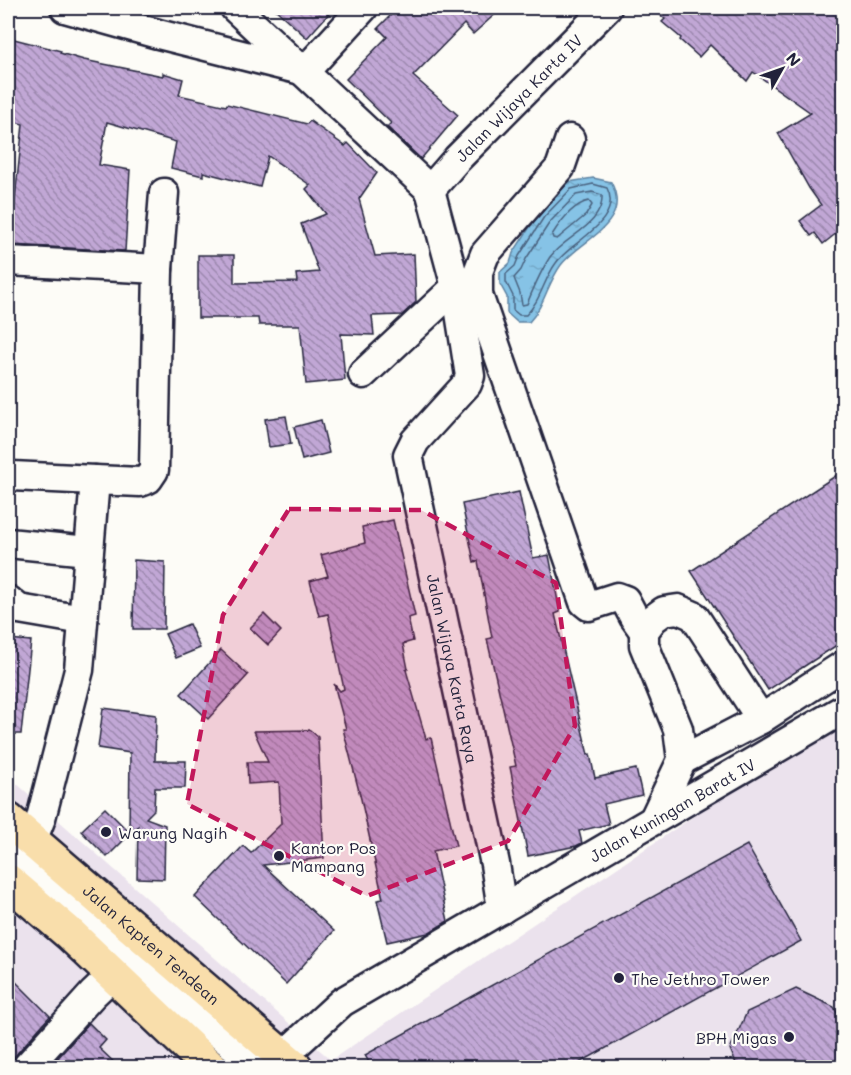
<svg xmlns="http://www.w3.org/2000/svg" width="851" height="1075" font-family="Mali,sans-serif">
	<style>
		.built { fill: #ebe2ed }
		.water { fill: url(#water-ripples); stroke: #5e83a2; stroke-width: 1.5 }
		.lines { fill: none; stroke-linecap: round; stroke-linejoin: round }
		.shore { stroke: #4a627f; stroke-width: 1.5 }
		.building { fill: url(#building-back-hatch); stroke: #22223b; stroke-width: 1.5 }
		.minor-casing { stroke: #22223b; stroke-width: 33 }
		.major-casing { stroke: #22223b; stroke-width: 38 }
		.minor { stroke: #fdfcf7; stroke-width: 28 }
		.major { stroke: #f9deab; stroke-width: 33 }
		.marked { fill: #c2185b; fill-opacity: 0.2; stroke: #c2185b; stroke-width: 4.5; stroke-dasharray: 12 8; stroke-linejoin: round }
		.poi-dot { fill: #22223b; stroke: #fdfcf7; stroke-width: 2 }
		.labels { text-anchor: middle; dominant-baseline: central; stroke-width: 4.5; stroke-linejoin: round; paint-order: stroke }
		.street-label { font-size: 16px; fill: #22223b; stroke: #fdfcf7 }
		.poi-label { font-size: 16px; fill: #22223b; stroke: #fdfcf7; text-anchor: start }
	</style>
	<defs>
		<pattern id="water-ripples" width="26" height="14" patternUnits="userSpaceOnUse" patternTransform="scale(1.5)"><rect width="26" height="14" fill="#86c3e6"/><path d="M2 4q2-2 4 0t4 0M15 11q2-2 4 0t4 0" fill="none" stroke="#73a7c6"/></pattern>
		<pattern id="building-back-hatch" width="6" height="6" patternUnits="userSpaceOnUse" patternTransform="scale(1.5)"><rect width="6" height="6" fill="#c1a7d5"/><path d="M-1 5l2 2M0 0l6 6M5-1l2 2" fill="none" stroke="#9c88ae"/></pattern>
	</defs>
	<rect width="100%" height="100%" fill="#fdfcf7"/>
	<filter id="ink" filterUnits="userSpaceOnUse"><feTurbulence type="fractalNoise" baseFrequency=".0167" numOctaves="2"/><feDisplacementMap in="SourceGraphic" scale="12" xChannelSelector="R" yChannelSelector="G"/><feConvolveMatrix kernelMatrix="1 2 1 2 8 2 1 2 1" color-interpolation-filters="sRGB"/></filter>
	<g filter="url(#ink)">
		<path class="built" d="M843 716V1067H8V776L331 1060Z"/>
		<path class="water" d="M593 178 611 182C633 224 581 239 561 265 547 284 545 305 529 322H517L507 313V297L500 284V272L510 263 513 253 539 213 569 182Z"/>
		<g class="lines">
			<g class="shore">
				<path d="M593 184 607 188C624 221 570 242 556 263 544 279 540 302 526 315H519L513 310V296L506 282V274L515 266 519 256 544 217 571 189Z"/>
				<path d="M592 192 602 195C604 225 565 236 550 257 540 272 534 287 527 304L522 305 520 293 514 278 521 270 526 259 550 222 576 195Z"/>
				<path d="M589 201 592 205 586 215 557 239 553 238 552 235C560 222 574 204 589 201Z"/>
			</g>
		</g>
		<g class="building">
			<path d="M274 8H334L307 38Z"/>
			<path d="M398 8H502L473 34 464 24 413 76 458 115 421 159 387 127 391 123 346 79 387 37 378 28Z"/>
			<path d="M652 8H843V228L823 244 815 233 811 236 800 221 821 205 809 188 778 133 811 113 753 72 747 81 710 45 699 57 680 40 681 38 662 22 665 19Z"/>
			<path d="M14 39 61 51 60 53 84 60 163 76V73L183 79 179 95 226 106 227 104 307 124 310 121 345 146 348 143 377 173 359 199 375 256 414 254 416 302 402 315 372 316 374 335 341 334 345 380 306 384 300 325H259L258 318H198V255H234V283L297 282 296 274 319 272 301 224 326 214 306 189 310 185 268 156 260 187 203 172V176L171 168 176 142 107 122 99 165 130 170 125 251 10 245 23 124 8 120V64Z"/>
			<path d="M286 416 291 444 269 447 265 419Z"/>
			<path d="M321 420 329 453 302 460 294 427Z"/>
			<path d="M843 471V641L768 690 691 571Z"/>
			<path d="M519 492 533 558 549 555 560 612 555 614 588 755 590 754 595 778 636 769 642 795 604 804 609 824 579 831 582 843 576 846 528 856 510 767 516 766 487 639 492 638 478 561 474 562 462 504Z"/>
			<path d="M393 520 415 616 408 618 413 641 403 644 408 669 406 670 426 739 431 738 456 846 433 851 448 921 428 933 387 942 377 900 383 899 361 799 343 729H346L334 684 340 691 344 689 328 614 319 616 310 581 328 576 321 555 365 543 362 527Z"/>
			<path d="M134 560 165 562 164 629H133Z"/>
			<path d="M264 614 281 631 268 645 250 628Z"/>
			<path d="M189 624 200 648 176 658 165 634Z"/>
			<path d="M8 639 31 641 21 734H8Z"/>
			<path d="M221 650 248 675 208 719 181 694Z"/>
			<path d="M103 708 156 715 155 761H186L185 788H155L154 810 146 818 165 825 164 879 137 878 138 826 107 857 81 831 105 808 129 832 130 753 98 748Z"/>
			<path d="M310 730 318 737 324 858 263 865 334 931 286 984 195 897 243 846 251 853 281 824 279 782 248 784 247 762H268L254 731Z"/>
			<path d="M747 845 801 941 570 1068H372L365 1055Z"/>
			<path d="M8 974 50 1016 14 1057 10 1068H8Z"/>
			<path d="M796 989 834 1007 843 1025V1068H738L730 1049 747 1012Z"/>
			<path d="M89 1023 106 1040 99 1048 120 1068H49Z"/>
		</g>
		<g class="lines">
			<g class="minor-casing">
				<g id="minor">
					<path d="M65 8 158 34 305 71 363 8"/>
					<path d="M235 8 430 190"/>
					<path d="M570 139 560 168 485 254 478 272V295L584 602 589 606 617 597 625 600 634 617 644 631"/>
					<path id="s1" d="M430 190 456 287 470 376 467 384 415 441 408 455 495 864 502 909"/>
					<path id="s2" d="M430 190 457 159 607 8"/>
					<path d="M8 261 158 269"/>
					<path d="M363 374 456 287"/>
					<path d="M8 478 12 476 95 480"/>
					<path d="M8 543 88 551"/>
					<path d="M8 600 19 609 83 620"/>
					<path d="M682 760 761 719 844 665"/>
					<path d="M654 819 682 760 678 729 644 645V631L653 619 664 611 678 609 694 616 761 719"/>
					<path d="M32 841 41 818 79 670 95 480 140 482 148 479 154 470 158 269 164 193"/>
					<path d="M8 858 260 1068"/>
					<path id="s3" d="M283 1056 342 1002 844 709"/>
					<path d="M26 1068 93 994 113 975"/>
				</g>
			</g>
			<g class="major-casing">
				<g id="major">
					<path id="s4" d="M8 820 296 1068"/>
					<path d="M8 881 70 934 211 1068"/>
				</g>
			</g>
			<use href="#minor" class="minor"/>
			<use href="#major" class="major"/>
		</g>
	</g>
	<path class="marked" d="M289 509 421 510 556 583 575 726 508 841 367 896 187 804 223 615Z"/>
	<g class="poi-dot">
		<circle cx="106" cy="832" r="6"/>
		<circle cx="279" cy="856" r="6"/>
		<circle cx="619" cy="978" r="6"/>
		<circle cx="789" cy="1037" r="6"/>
	</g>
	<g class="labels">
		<g class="street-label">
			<text stroke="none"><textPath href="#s2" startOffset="128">Jalan Wijaya Karta IV</textPath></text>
			<text stroke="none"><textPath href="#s1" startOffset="510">Jalan Wijaya Karta Raya</textPath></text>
			<text stroke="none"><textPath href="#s3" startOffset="462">Jalan Kuningan Barat IV</textPath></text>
			<text stroke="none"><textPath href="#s4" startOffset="190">Jalan Kapten Tendean</textPath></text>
		</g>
		<g class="poi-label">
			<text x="118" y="832">Warung Nagih</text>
			<text x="291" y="847">Kantor Pos<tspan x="291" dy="18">Mampang</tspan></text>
			<text x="631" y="978">The Jethro Tower</text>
			<text x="777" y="1037" text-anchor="end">BPH Migas</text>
		</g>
	</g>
	<rect width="851" height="1075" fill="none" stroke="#fdfcf7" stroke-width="30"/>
	<rect x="15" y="15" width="821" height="1045" fill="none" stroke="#22223b" stroke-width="2" filter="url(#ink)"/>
	<g transform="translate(782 69) rotate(50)" stroke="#fdfcf7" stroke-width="4.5" paint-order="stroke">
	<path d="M0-4.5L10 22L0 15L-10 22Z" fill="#22223b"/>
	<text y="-9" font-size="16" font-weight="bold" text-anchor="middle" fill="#22223b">N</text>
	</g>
</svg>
